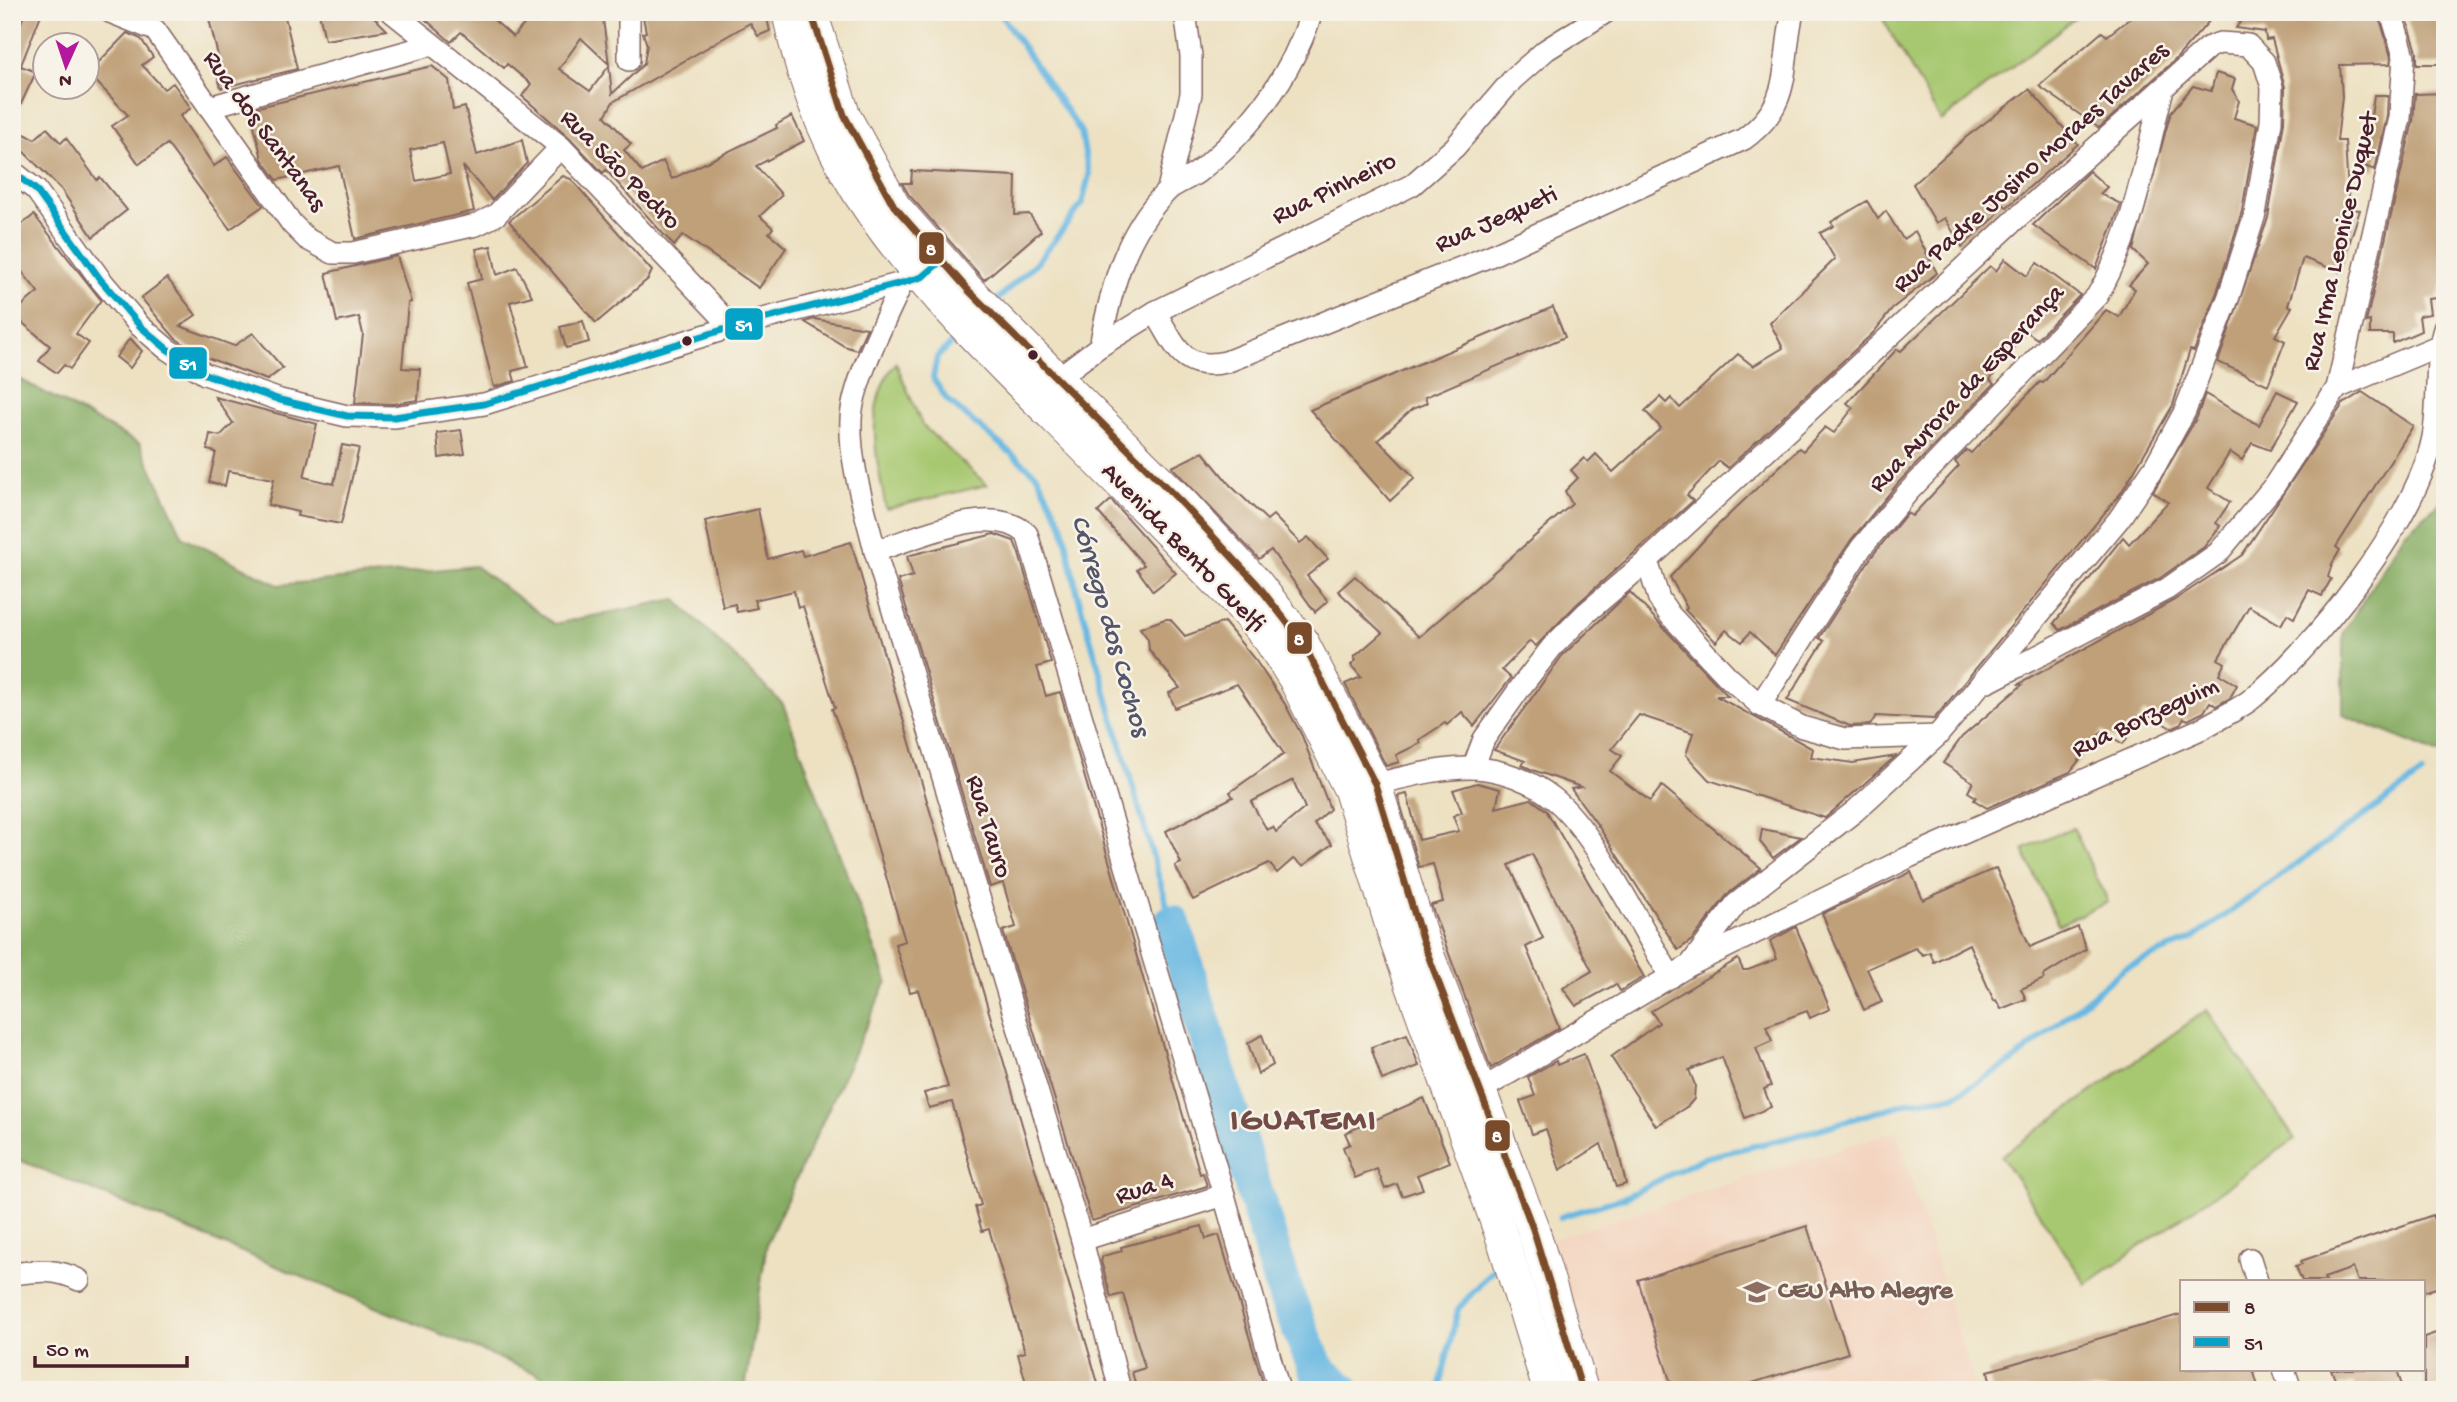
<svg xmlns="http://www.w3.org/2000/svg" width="2457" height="1402" font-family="'Gochi Hand',sans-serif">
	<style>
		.built { fill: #f3d4bf }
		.green { fill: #a7c870; stroke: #78744e; stroke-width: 2 }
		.forest { fill: #85ac62; stroke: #686646; stroke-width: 2 }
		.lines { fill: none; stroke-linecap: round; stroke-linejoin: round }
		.stream { stroke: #67b8e2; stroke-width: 6 }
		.river { stroke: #67b8e2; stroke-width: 37 }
		.building { fill: #bfa079; fill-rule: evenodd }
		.street-casing { stroke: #836360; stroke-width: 24 }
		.secondary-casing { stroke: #836360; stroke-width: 34 }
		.street { stroke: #fff; stroke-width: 21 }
		.secondary { stroke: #fff; stroke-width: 32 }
		.bus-1-casing { stroke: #f7f3e8; stroke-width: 12 }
		.bus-2-casing { stroke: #f7f3e8; stroke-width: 12 }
		.bus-1 { stroke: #7a4b2a; stroke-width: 7 }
		.bus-2 { stroke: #04a2c6; stroke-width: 7 }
		.bus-dot { fill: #4a1f2b; stroke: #f7f3e8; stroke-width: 2.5 }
		.labels { text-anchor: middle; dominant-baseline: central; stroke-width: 5; stroke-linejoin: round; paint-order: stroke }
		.street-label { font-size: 26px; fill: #4a1f2b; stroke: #f7f3e8 }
		.education-label { font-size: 26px; font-weight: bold; fill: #785e54; stroke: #f7f3e8; text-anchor: start }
		.water-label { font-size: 28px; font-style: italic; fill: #54556b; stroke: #f7f3e8 }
		.district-label { font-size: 33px; font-weight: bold; letter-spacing: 2px; fill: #734c46; stroke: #f7f3e8 }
		.line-badge { stroke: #f7f3e8; stroke-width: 2.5 }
		.badge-label { font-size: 19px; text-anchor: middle; font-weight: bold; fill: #fff }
	</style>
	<rect width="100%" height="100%" fill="#f7f3e8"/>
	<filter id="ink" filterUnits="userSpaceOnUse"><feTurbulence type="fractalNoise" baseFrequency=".0143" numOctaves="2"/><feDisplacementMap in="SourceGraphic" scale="14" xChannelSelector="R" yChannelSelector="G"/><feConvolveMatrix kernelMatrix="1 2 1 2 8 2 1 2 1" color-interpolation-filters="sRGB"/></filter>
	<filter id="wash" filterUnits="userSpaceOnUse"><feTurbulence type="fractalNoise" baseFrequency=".00686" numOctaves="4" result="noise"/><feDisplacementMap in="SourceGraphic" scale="28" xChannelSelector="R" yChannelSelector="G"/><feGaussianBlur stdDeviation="1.57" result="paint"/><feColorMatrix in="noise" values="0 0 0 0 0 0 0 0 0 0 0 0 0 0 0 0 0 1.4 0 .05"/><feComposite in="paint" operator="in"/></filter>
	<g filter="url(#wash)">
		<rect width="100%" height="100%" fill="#ede1c2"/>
		<path class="built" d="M1896 1131 1976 1390H1599L1552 1239Z"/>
		<g class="green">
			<path d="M1879 12H2083L1941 121Z"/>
			<path d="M896 363 922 425 987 485 886 509C877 460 862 404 896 363Z"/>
			<path d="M2073 827 2108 902 2058 925 2023 850Z"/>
			<path d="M2207 1010 2295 1139 2086 1284 2001 1156Z"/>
		</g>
		<g class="forest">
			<path d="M12 375 140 444 183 537 278 585 475 566 554 624 675 599 783 704 887 981 767 1243 745 1390H576L12 1157Z"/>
			<path d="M2445 498V756H2444L2343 715V633L2405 533Z"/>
		</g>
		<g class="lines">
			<g class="stream">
				<path d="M994 303 1039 260 1082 204 1089 175 1081 132 999 12"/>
				<path d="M961 335 937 357 933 378 947 400 1037 475 1063 526 1077 592 1172 923"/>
				<path d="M1560 1217 1623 1198 1703 1158 1792 1137 1910 1102 1954 1096 2013 1061 2125 968 2192 939 2422 774"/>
				<path d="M1439 1390 1458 1309 1499 1263"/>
			</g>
			<path class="river" d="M1172 923 1287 1298 1317 1370 1342 1390"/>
		</g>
		<g id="blocks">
			<g class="building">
				<path d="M25 12H42L17 75 12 74V46Z"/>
				<path d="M222 12H284L297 69 221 88 215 65 220 64 208 15Z"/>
				<path d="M319 12H369L387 30 325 40Z"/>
				<path d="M417 12H485L513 37 535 12H602L609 64 581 38 559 69 590 91 609 66 612 94 644 64 647 45 643 33 646 32 642 12H770L766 15 770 31 758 36 750 23 613 102 605 116 631 144 624 150 642 172 663 161 672 179 777 128 776 125 792 116 804 141 756 166 782 195 760 216 773 228 769 233 786 248 759 288 683 235 674 246 606 170 603 173 570 138 522 96 531 84 507 64 504 68 461 32 451 42Z"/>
				<path d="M2138 12H2217L2176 59 2099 128 2039 86 2102 32 2107 36Z"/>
				<path d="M2247 12H2378L2391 57 2390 64 2340 65 2342 97 2337 141H2345L2349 209 2360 210 2340 272 2303 258 2288 305 2292 307 2275 336 2285 341 2268 385 2218 362 2268 218 2284 122 2285 87 2272 39 2266 40 2265 32 2236 28Z"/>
				<path d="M2405 12H2445V64H2417V52Z"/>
				<path d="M127 33 141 39 153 57 142 65 164 89 173 83 191 108 180 116 214 166 227 157 263 206 230 229 167 144 139 164 112 126 128 115 88 73Z"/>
				<path d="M21 66 36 72 12 123V88Z"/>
				<path d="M432 66 449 80 453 110 465 107 477 155 522 140 527 163 492 200 463 166 474 211 355 239 339 166 277 180 262 159 250 109ZM443 143 450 174 416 181 410 150Z"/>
				<path d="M2216 73 2235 79 2232 89 2239 101 2234 118 2257 125 2242 211 2217 292 2194 351 2190 350 2173 405 2121 493 1934 719 1876 716 1870 725 1850 726 1787 700 1824 641 1819 638 1872 556 1907 513 1912 516 1959 466 1955 462 1967 450 1971 453 2040 382 2043 383 2106 310 2119 317 2135 289 2129 285 2148 264 2133 250 2171 112 2193 86 2211 91Z"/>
				<path d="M2029 89 2078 144 2007 207 2004 205 1992 220 1962 247 1945 218 1936 223 1913 184 1965 138Z"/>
				<path d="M2445 93 2444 280 2437 298 2428 299 2430 314 2419 316 2421 331 2393 343V334H2370V321L2366 322 2413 121 2415 94Z"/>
				<path d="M2374 95H2388L2387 116 2375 170 2364 166Z"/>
				<path d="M12 128 35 139 47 128 61 143 66 138 97 180 100 177 127 210 93 237 61 189 12 140Z"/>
				<path d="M912 171 1016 176 1015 215 1029 214 1041 231 984 280 909 195 902 183H911Z"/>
				<path d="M2089 171 2107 187 2100 194 2121 204 2096 269 2033 225Z"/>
				<path d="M563 176 571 179 652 271 648 279 596 323 509 221Z"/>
				<path d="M1867 201 1878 219 1886 211 1903 239 1915 231 1937 273 1894 307 1874 332 1728 468 1719 461 1687 495 1693 501 1577 604 1536 646 1530 641 1502 670 1511 678 1474 726 1462 712 1447 725 1445 723 1419 740 1421 743 1396 755 1399 762 1386 766 1345 684 1361 677 1351 665 1356 660 1354 657 1382 633 1338 591 1355 576 1419 637 1572 504 1565 491 1578 478 1571 470 1584 458 1588 462 1596 454 1613 472 1661 428 1645 411 1660 397 1666 403 1671 398 1680 408 1738 354 1753 366 1783 348 1770 323 1835 259 1820 233 1834 226 1831 222Z"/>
				<path d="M34 215 101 300 76 334 89 343 70 369 64 365 57 373 39 361 50 346 12 314 38 292 12 259V232Z"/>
				<path d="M491 246 497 275 517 267 532 296 510 302 528 367 512 371 515 381 494 387 467 283 482 279 476 249Z"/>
				<path d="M397 256 411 302 408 303 402 368 420 369 418 400 393 404 355 403 363 334 359 317 337 322 326 273Z"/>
				<path d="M2005 259 2027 276 2037 263 2080 295 2037 339 2026 331 1990 380 1994 384 1898 483 1851 540 1775 655 1750 632 1742 642 1726 630 1716 642 1685 610 1687 608 1670 577 1715 528 1799 448 1803 451 1825 427 1834 433 1853 408 1847 403 1897 349 1901 351 1990 266 1996 271Z"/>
				<path d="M167 278 196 315 180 326 234 346 253 333 283 368 267 380 200 355 175 338 141 298Z"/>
				<path d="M1553 307 1565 337 1425 397 1427 403 1412 409 1378 440 1415 478 1390 501 1310 410Z"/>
				<path d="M814 319 867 328 857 350 844 346 805 322Z"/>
				<path d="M583 321 589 342 566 348 560 327Z"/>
				<path d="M130 338 142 351 130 368 116 357Z"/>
				<path d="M2277 391 2298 401 2270 450 2252 443 2242 460 2230 452 2208 488 2230 502 2216 523 2220 526 2204 547 2160 578 2060 630 2054 623 2123 537 2129 544 2168 502 2153 492 2197 417 2205 394 2259 425Z"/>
				<path d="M2362 392 2413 426 2336 547 2340 550 2332 564 2328 577 2331 579 2322 596 2309 590 2294 618 2287 614 2281 625 2249 606 2218 659 2225 663 2219 674 2237 685 2230 698 2216 706 2210 702 2204 712 2188 720 2184 718 2180 724 2171 728 2144 712 2123 744 2102 731 2070 772 1987 808 1974 800 1976 797 1968 792 1973 782 1943 763 1962 737 2022 685 2019 684 2173 601 2242 555 2343 404Z"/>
				<path d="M215 397 317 424 304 477 334 484 342 445 359 448 341 524 297 516 298 512 268 505 274 479 228 471 225 486 209 482 216 452 207 450 210 434 220 436 233 423Z"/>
				<path d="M461 430 465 454 439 458 437 433Z"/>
				<path d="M1203 452 1230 485 1267 520 1273 515 1300 543 1308 537 1328 559 1307 576 1328 601 1315 612 1271 550 1259 559 1172 467Z"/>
				<path d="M1111 500 1176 573 1153 591 1137 569 1144 565 1098 512Z"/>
				<path d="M758 509 768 559 801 550 803 556 851 542 1100 1390H1028L1018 1354 1025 1352 989 1229 982 1231 975 1207 981 1205 952 1102 929 1108 924 1093 948 1087 918 990 910 992 895 944 905 941 851 757 832 709 835 708 803 606 798 608 794 591 754 600 757 608 737 612 735 604 723 607 705 521Z"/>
				<path d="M994 534 1014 541 1019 554 1051 663 1037 667 1046 696 1060 692 1200 1174 1203 1173 1207 1186 1092 1221 1003 931 1016 927 1008 900 1003 883 990 887 898 580 913 576 907 556Z"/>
				<path d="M1630 592 1728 696H1716L1813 749 1811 757 1853 763 1896 756 1825 818 1709 780 1686 755 1693 733 1639 715 1612 749 1622 756 1610 771 1650 801 1662 786 1761 868 1728 894 1692 940 1678 950 1597 824 1571 789 1581 787 1533 770 1522 765 1525 761 1494 750 1562 656Z"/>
				<path d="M1165 619H1170L1185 636 1224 622 1256 661 1285 704 1302 736 1330 809 1314 824 1332 844 1303 866 1293 859 1277 873 1269 863 1193 900 1175 866 1181 863 1166 831 1233 797 1230 792 1284 754 1237 684 1175 708 1169 693 1180 688 1149 650 1148 639 1140 628ZM1293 780 1305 808 1276 832 1273 827 1267 830 1251 802Z"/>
				<path d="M1477 783 1500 789 1496 808 1531 799 1546 810 1644 977 1620 991 1616 984 1576 1006 1563 988 1592 971 1532 854 1509 865 1543 938 1526 947 1559 1028 1491 1068 1431 905 1443 902 1433 864 1419 867 1398 796 1407 794 1419 840 1459 831 1453 816 1462 812 1453 790Z"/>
				<path d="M1762 829 1801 837 1773 858 1760 842Z"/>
				<path d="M1996 868 2030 947 2078 927 2086 949 2043 976 2044 979 2021 989 2026 999 2001 1009 1996 1000 1994 1001 1969 944 1934 962 1930 952 1923 955 1915 948 1867 969 1882 1002 1864 1010 1822 914 1911 872 1923 900Z"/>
				<path d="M1796 927 1830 1009 1810 1018 1807 1011 1766 1026 1772 1041 1756 1048 1771 1086 1764 1089 1771 1107 1745 1118 1722 1057 1689 1070 1695 1085 1694 1099 1688 1106 1656 1126 1611 1057 1659 1023 1651 1011 1738 959 1743 970H1748L1777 959 1770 941Z"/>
				<path d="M1407 1034 1419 1066 1382 1080 1371 1047Z"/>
				<path d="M1262 1035 1273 1065 1258 1074 1248 1043Z"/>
				<path d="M1584 1054 1617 1145 1626 1184 1616 1187 1601 1144 1560 1170 1546 1129 1532 1134 1520 1101 1535 1096 1528 1077 1556 1061 1557 1065Z"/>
				<path d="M1424 1098 1450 1162 1417 1175 1423 1189 1402 1196 1397 1184 1385 1189 1377 1169 1355 1178 1343 1147 1350 1144 1345 1133Z"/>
				<path d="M2433 1215V1218L2442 1216 2445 1224V1285L2424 1292V1281H2358L2353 1268 2324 1278 2326 1281H2302L2296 1266 2302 1264 2301 1261Z"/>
				<path d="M1202 1226 1206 1239 1219 1235 1265 1390H1137L1132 1372 1145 1368 1123 1294 1111 1297 1101 1261 1103 1256 1122 1251 1121 1247Z"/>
				<path d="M1807 1226 1848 1353 1730 1390H1673L1638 1280Z"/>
				<path d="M2182 1314V1369H2253L2259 1390H1992L1988 1371Z"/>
				<path d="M2445 1330V1390H2424V1337Z"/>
				<path d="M2331 1369H2397L2403 1390H2355L2354 1382 2338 1387Z"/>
			</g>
		</g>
	</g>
	<g filter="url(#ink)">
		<use href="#blocks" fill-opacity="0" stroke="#836360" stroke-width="2"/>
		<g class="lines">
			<g class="street-casing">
				<g id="street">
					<path d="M110 12 155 30 292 224 307 239 333 253H353L476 225 496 215 561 147"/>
					<path d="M392 12 561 147 732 327"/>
					<path d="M629 60V12"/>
					<path d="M209 107 430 45"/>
					<path d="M12 171 36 190 100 279 140 326 167 349 205 374 280 400 347 416 394 417 484 404 732 327 910 281"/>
					<path d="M1168 189 1191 94V56L1185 12"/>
					<path d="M902 283C886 319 853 381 851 419 849 463 865 509 875 551L1082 1240 1120 1390"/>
					<path d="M1155 312C1176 345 1181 372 1226 362L1490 256 1744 139C1795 102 1780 66 1793 12"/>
					<path d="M1100 346C1111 290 1124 234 1167 191 1175 183 1189 179 1198 172 1252 129 1291 76 1312 12"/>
					<path d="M1046 387 1100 346 1155 312 1412 185 1455 147 1513 79 1546 50 1606 12"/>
					<path d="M2337 388 2445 343"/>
					<path d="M875 551C916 539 991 501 1027 534L1224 1195 1279 1390"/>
					<path d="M1647 561 1659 599 1670 615 1727 676 1760 705 1802 727 1845 739 1937 736"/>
					<path d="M1988 682 2167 589 2218 553 2274 486 2337 388 2400 118 2404 56 2391 12"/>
					<path d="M1760 705 1861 548 1908 492 2097 296C2134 234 2145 158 2163 89"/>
					<path d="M1363 787C1399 779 1437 767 1474 768 1501 769 1532 781 1553 798 1594 830 1642 930 1671 977"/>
					<path d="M1692 964 1909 857 2203 728C2218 719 2235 711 2249 701 2314 649 2413 523 2432 442 2441 404 2432 364 2445 326"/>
					<path d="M1469 1097 1690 965 1736 904 1855 811 1937 736 2119 519 2155 466 2185 411 2229 296 2255 214 2271 122 2272 87 2264 62 2248 45 2220 43 2209 47 2018 217 1647 561 1586 613 1552 647 1523 684 1484 739 1473 768"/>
					<path d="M1082 1240 1224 1195"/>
					<path d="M2250 1259 2257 1281"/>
					<path d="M12 1274C38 1271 56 1268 79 1280"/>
					<path d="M2284 1369 2291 1390"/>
				</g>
			</g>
			<g class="secondary-casing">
				<g id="secondary">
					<path d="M788 12C803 84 831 156 874 216 926 290 993 357 1058 421 1119 482 1180 543 1240 605L1269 639 1294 678 1350 790 1396 941 1504 1243 1549 1390"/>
					<path d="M811 12 844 115 894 206 969 291 1181 502 1257 584 1303 643 1375 784 1423 942 1533 1229 1582 1390"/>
				</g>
			</g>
			<use href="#street" class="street"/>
			<use href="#secondary" class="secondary"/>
			<g class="bus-1-casing">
				<path id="bus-1" d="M811 12 844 115 894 206 969 291 1181 502 1257 584 1303 643 1375 784 1423 942 1533 1229 1582 1390"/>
			</g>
			<g class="bus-2-casing">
				<path id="bus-2" d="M12 171 36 190 100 279 140 326 167 349 205 374 280 400 347 416 394 417 484 404 732 327 902 283 922 277 942 260"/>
			</g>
			<use href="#bus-1" class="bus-1"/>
			<use href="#bus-2" class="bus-2"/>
		</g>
	</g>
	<defs>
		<g id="school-bare" transform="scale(2.1)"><path d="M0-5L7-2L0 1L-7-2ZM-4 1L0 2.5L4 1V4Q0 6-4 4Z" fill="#8d6e63" stroke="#f7f3e8" stroke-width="2.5" paint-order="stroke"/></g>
	</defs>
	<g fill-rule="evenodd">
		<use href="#school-bare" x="1757" y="1292"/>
	</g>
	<g class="bus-dot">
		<circle cx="687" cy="341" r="6"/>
		<circle cx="1033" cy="355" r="6"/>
	</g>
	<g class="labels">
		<g class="street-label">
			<text transform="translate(263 132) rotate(54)">Rua dos Santanas</text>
			<text transform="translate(2032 169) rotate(-42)">Rua Padre Josino Moraes Tavares</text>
			<text transform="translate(619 171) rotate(45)">Rua São Pedro</text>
			<text transform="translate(1335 190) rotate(-26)">Rua Pinheiro</text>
			<text transform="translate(1497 221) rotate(-24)">Rua Jequeti</text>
			<text transform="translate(2342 242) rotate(-77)">Rua Irma Leonice Duquet</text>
			<text transform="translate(1968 390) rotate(-47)">Rua Aurora da Esperança</text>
			<text transform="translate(1182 549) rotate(46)">Avenida Bento Guelfi</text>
			<text transform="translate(2146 719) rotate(-25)">Rua Borzeguim</text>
			<text transform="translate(987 827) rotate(73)">Rua Tauro</text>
			<text transform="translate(1145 1190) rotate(-17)">Rua 4</text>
		</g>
		<g class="education-label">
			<text x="1778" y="1292">CEU Alto Alegre</text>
		</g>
		<g class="water-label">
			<text transform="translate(1109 626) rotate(74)">Córrego dos Cochos</text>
		</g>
		<g class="district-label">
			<text x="1304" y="1122">IGUATEMI</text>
		</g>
	</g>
	<g class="line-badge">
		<rect x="918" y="231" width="27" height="34" rx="7" fill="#7a4b2a"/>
		<rect x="724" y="307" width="40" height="34" rx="7" fill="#04a2c6"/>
		<rect x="168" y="346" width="40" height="34" rx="7" fill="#04a2c6"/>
		<rect x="1286" y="621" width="27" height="34" rx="7" fill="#7a4b2a"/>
		<rect x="1484" y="1119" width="27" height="33" rx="7" fill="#7a4b2a"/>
	</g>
	<g class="badge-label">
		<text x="931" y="255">8</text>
		<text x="744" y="331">51</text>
		<text x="188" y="370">51</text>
		<text x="1299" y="645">8</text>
		<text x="1497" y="1142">8</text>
	</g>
	<rect width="2457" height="1402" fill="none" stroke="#f7f3e8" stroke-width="42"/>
	<rect x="2180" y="1280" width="245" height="91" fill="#f7f3e8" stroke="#b29e9c" stroke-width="2"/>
	<rect x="2194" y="1302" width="35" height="10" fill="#7a4b2a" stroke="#b29e9c" stroke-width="2"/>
	<text x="2244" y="1314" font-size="21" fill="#4a1f2b">8</text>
	<rect x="2194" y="1337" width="35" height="10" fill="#04a2c6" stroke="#b29e9c" stroke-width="2"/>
	<text x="2244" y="1350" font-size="21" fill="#4a1f2b">51</text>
	<g transform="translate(66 66) rotate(183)"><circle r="33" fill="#f7f3e8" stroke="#b29e9c" stroke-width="2"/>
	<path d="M0-5L12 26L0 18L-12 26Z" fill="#b5179e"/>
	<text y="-10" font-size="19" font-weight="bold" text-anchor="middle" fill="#4a1f2b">N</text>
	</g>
	<path d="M35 1356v10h152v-10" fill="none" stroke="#4a1f2b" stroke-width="3.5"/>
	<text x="46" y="1356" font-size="21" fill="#4a1f2b" stroke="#f7f3e8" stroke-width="5" paint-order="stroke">50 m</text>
</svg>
